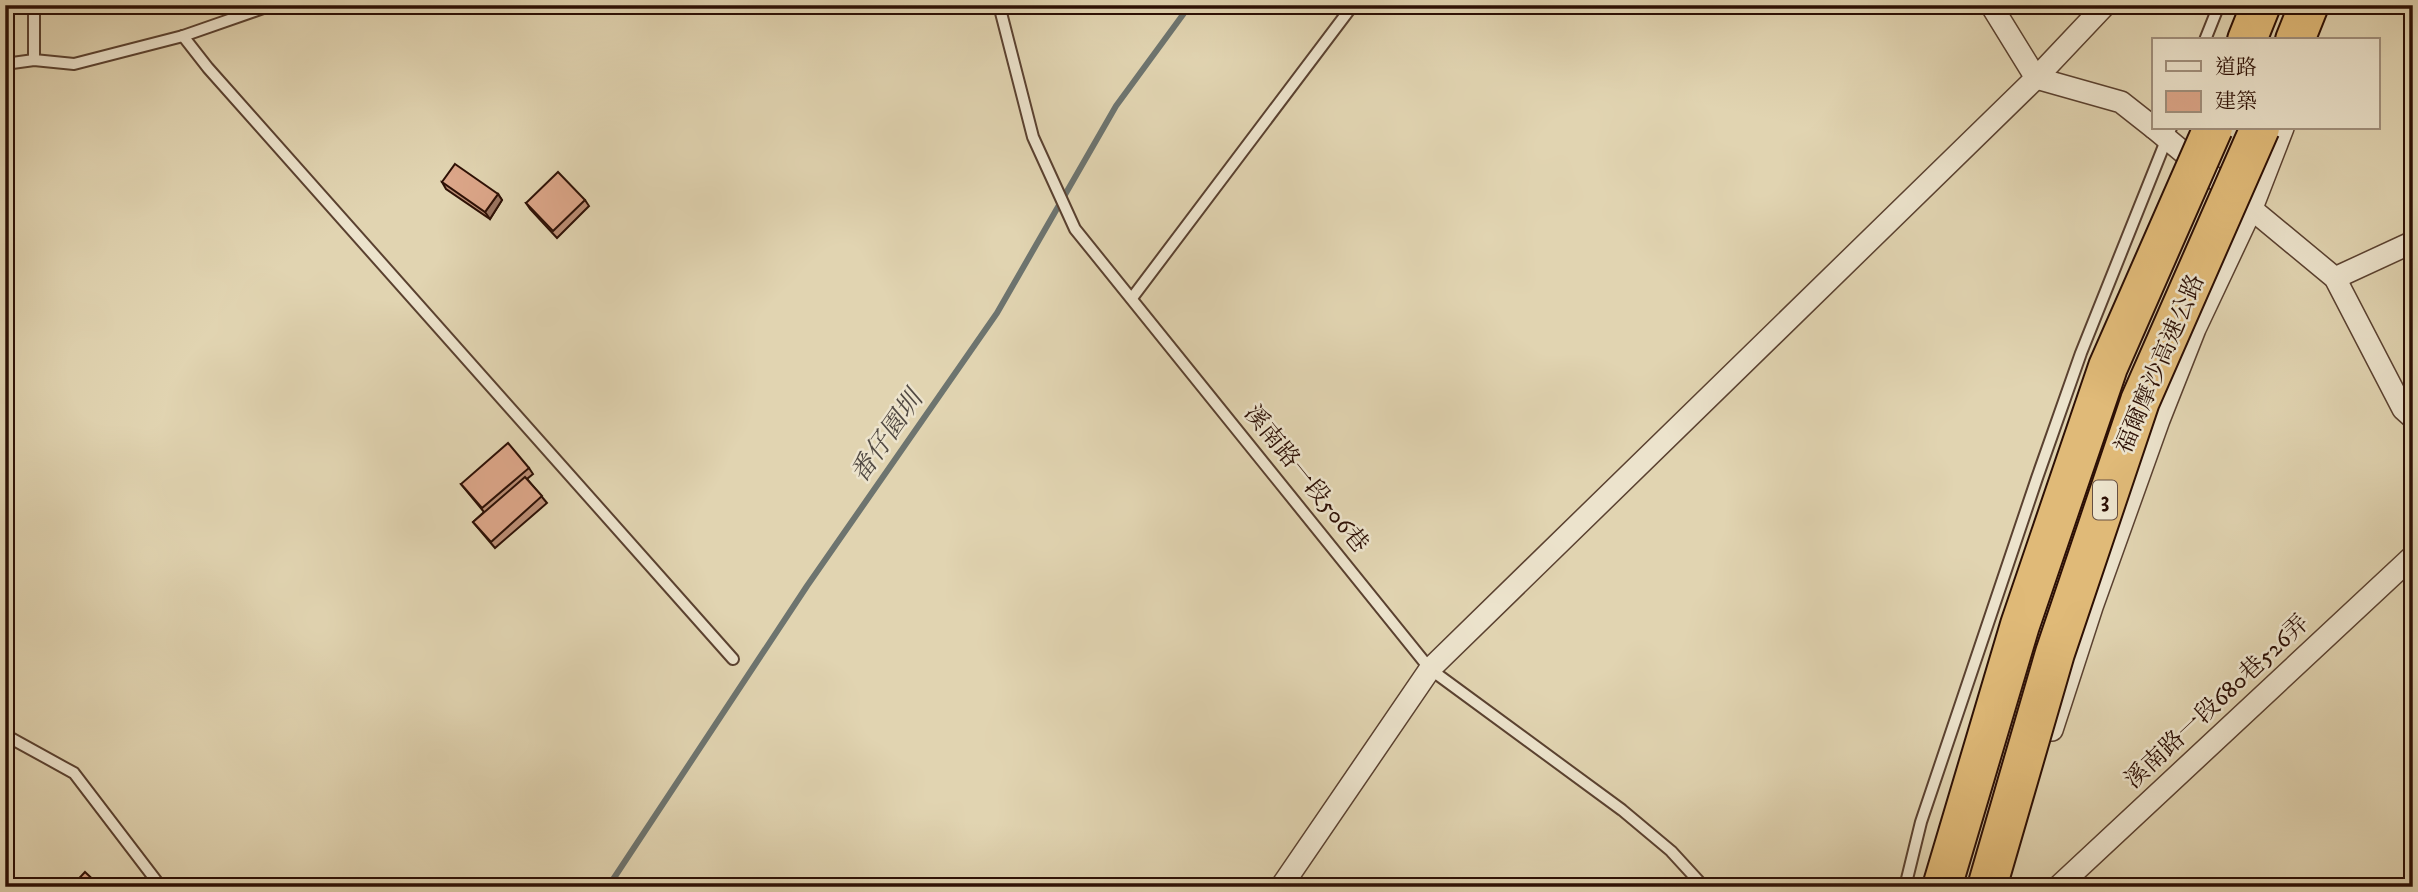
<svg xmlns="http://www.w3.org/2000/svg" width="2418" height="892" font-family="'IM FELL DW Pica','Noto Serif TC',serif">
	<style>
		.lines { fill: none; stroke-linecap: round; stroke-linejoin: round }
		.stream { stroke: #6d746f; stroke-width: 6 }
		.service-casing { stroke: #5a4130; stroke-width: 14 }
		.minor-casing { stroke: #5a4130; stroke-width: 24 }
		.motorway-casing { stroke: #2d1005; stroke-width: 42 }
		.service { stroke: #ece3cc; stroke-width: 10 }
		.minor { stroke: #ece3cc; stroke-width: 21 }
		.motorway { stroke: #e0ba78; stroke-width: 38 }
		.motorway-bridge-casing { stroke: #2d1005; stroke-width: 42; stroke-linecap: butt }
		.motorway-bridge { stroke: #e0ba78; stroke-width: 38 }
		.wall { fill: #bd8f76; stroke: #2d1005; stroke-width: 2 }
		.shaded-wall { fill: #9a7460; stroke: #2d1005; stroke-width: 2 }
		.building { fill: #dca689; stroke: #2d1005; stroke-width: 2 }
		.labels { text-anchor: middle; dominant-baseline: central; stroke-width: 5; stroke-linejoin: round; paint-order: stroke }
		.shield { fill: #ece3cc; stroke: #664f41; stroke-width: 2 }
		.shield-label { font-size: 23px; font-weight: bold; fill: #2d1005 }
		.street-label { font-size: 24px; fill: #2d1005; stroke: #ece3cc }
		.water-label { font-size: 26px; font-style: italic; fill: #524a43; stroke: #ece3cc }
	</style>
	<rect width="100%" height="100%" fill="#e1d4b1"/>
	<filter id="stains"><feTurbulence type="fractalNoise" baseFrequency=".00286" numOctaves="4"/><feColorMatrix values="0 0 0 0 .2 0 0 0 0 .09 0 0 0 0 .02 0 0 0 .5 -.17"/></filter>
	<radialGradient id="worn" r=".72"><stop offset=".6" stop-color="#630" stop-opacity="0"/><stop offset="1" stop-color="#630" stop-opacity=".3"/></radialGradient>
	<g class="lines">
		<path class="stream" d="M608 887 807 586 997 313 1116 106 1190 5"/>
		<g class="service-casing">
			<g id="service">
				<path d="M34 5V60"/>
				<path d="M999 5 1033 137 1075 229 1430 669 1622 810 1671 851 1704 887"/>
				<path d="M183 36 208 68 733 659"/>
				<path d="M2205 40 2219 5"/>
				<path d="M5 64 34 60 74 64 183 36 272 5"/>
				<path d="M5 143V149"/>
				<path d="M1132 298 1353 5"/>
				<path d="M5 735 74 773 161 887"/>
				<path d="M1905 887 1921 822 2037 478 2081 353 2171 128"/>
			</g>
		</g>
		<g class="minor-casing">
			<g id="minor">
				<path d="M1991 5 2036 78 2121 102 2154 128"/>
				<path d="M2154 128 2335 278 2403 409 2413 418"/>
				<path d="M2335 278 2413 242"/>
				<path d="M2052 730 2092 607 2159 420 2195 329 2252 208 2283 128"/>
				<path d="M1281 887 1430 669 2036 78 2105 5"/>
				<path d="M2058 887 2413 556"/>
			</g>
		</g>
		<g class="motorway-casing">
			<g id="motorway">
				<path d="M2247 40 2261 5"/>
				<path d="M2295 40 2309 5"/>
			</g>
		</g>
		<use href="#service" class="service"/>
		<use href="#minor" class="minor"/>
		<use href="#motorway" class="motorway"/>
		<g class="motorway-bridge-casing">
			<g id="motorway-bridge">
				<path d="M1942 887 2020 625 2108 367 2213 128"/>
				<path d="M1987 887 2055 653 2140 401 2260 128"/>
			</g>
		</g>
		<use href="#motorway-bridge" class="motorway-bridge"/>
	</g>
	<g class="wall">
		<path d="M442 182 498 194 502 200 490 219 446 189Z"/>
		<path d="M585 200 589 206 557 238 530 209 526 203Z"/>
		<path d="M529 468 533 474 527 479 547 503 495 548 473 522 484 512 461 484Z"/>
	</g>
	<path class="shaded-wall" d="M498 194 502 200 490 219 485 212Z"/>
	<g class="building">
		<path d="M455 164 498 194 485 212 442 182Z"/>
		<path d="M558 172 585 200 553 231 526 203Z"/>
		<path d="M508 443 529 468 482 508 461 484Z"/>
		<path d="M525 477 542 496 491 542 473 522Z"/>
		<path d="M85 872 101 887H71Z"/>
	</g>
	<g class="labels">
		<rect class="shield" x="2093" y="480.5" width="24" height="39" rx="5"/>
		<g class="shield-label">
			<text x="2105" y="500">3</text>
		</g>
		<g class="street-label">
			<text transform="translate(2160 364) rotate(-67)">福爾摩沙高速公路</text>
			<text transform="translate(1306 479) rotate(51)">溪南路一段506巷</text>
			<text transform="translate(2217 702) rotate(-43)">溪南路一段680巷526弄</text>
		</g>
		<g class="water-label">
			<text transform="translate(887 437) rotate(-55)">番仔園圳</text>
		</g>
	</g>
	<rect width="2418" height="892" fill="none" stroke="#e1d4b1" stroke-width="28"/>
	<rect x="7" y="7" width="2404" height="878" fill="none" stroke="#2d1005" stroke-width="3.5"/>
	<rect x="14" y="14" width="2390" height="864" fill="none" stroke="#2d1005" stroke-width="2"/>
	<rect x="2152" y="38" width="228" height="91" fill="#ece3cc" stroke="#a08f7c" stroke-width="2"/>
	<rect x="2166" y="61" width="35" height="10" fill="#ece3cc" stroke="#a08f7c" stroke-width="2"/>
	<text x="2215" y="74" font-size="21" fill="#2d1005">道路</text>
	<rect x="2166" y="91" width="35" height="21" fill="#dca689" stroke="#a08f7c" stroke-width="2"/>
	<text x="2215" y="108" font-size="21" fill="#2d1005">建築</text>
	<rect width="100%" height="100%" filter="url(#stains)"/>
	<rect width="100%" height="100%" fill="url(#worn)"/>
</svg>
